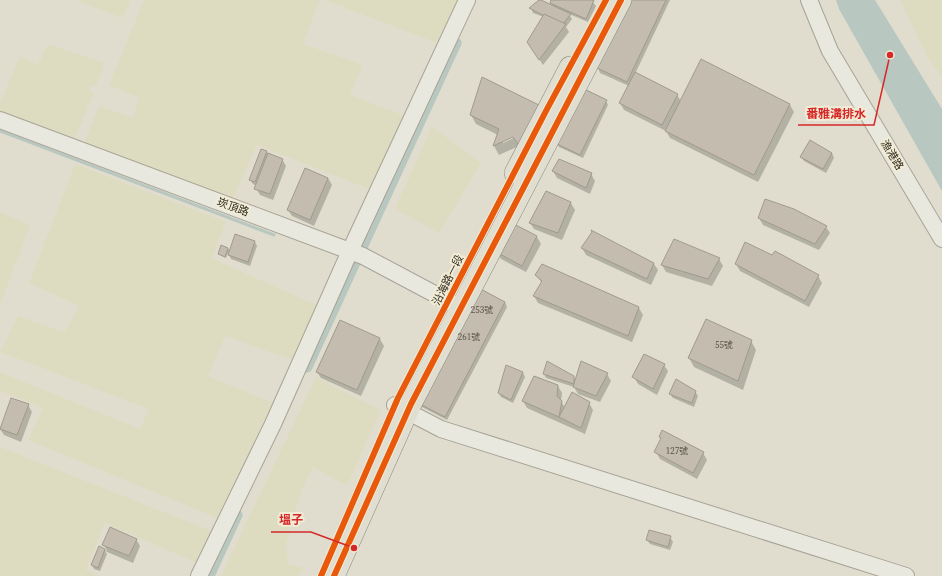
<svg xmlns="http://www.w3.org/2000/svg" width="942" height="576" font-family="'Source Serif 4','Noto Sans TC',serif">
	<style>
		.farmland { fill: #dedcc0 }
		.water { fill: #b8c7bf }
		.shadow { fill: #0003; fill-rule: evenodd }
		.lines { fill: none; stroke-linecap: round; stroke-linejoin: round }
		.stream { stroke: #b8c7bf; stroke-width: 3 }
		.canal { stroke: #b8c7bf; stroke-width: 11 }
		.building { fill: #c4bdaf; stroke: #a09a8e }
		.minor-casing { stroke: #a6a296; stroke-width: 18 }
		.major-casing { stroke: #8b887e; stroke-width: 22 }
		.minor { stroke: #e9e8de; stroke-width: 16 }
		.major { stroke: #e0ded1; stroke-width: 21 }
		.cycleway-casing { stroke: #f1ecd5; stroke-width: 8 }
		.cycleway { stroke: #e8590c; stroke-width: 6 }
		.labels { text-anchor: middle; dominant-baseline: central; stroke-width: 4; stroke-linejoin: round; paint-order: stroke }
		.number-label { font-size: 9px; fill: #575044 }
		.street-label { font-size: 11px; fill: #332c20; stroke: #f1ecd5 }
		.leader { fill: none; stroke: #d62828; stroke-width: 1.5 }
		.callout-dot { fill: #d62828; stroke: #f1ecd5; stroke-width: 1.5 }
		.callout-label { font-size: 12px; text-anchor: middle; font-weight: bold; fill: #d62828; stroke: #f1ecd5; stroke-width: 4; stroke-linejoin: round; paint-order: stroke }
	</style>
	<rect width="100%" height="100%" fill="#e0ddce"/>
	<g class="farmland">
		<path d="M75 0H130L123 18Z"/>
		<path d="M144 0H320L303 44 363 65 350 95 405 116 372 190 257 145 232 201 83 146 99 106 133 118 139 98 109 85Z"/>
		<path d="M324 0H459L440 44Z"/>
		<path d="M900 0H942V77L927 56Z"/>
		<path d="M48 44 104 63 96 86H91L89 90 94 93 74 140 0 113V103L20 57 38 65Z"/>
		<path d="M432 127 481 163 439 233 395 209Z"/>
		<path d="M75 164 226 222 212 258 318 306 295 361 225 336 208 376 273 403 217 518 28 440 43 408 0 391V372L140 429 149 409 0 352 18 316 65 332 79 306 29 283Z"/>
		<path d="M0 212 30 225 0 305Z"/>
		<path d="M316 377 381 410 347 486 313 467 302 489 286 544 288 564 304 568 298 576H221Z"/>
		<path d="M0 447 214 532 200 564 105 523 86 570 101 576H0Z"/>
	</g>
	<path class="water" d="M836 0H875L942 109V191L839 9Z"/>
	<g class="shadow">
		<path d="M553 0H591L596 6 588 22 569 14 572 19 566 27 569 32 543 65 532 49 544 17 533 13 531 8 554 7 551 2Z"/>
		<path d="M630 0H670L635 74 677 95 681 101 701 61 790 105 794 112 758 182 670 138 666 131 624 110 620 103 629 86 600 73 598 68Z"/>
		<path d="M606 101 608 105 583 158 559 147 557 143Z"/>
		<path d="M547 110 519 146 499 155 494 146 498 135 476 124 471 115ZM517 134 518 136 503 143V140Z"/>
		<path d="M266 152 282 159 286 166 273 200 260 195 256 188 257 186 253 184 250 180Z"/>
		<path d="M832 153 834 158 826 173 804 161 801 157Z"/>
		<path d="M553 171 591 174 595 181 590 194 557 178Z"/>
		<path d="M328 178 332 185 314 226 292 216 288 210Z"/>
		<path d="M546 193 571 203 575 210 562 240 534 229 530 223Z"/>
		<path d="M759 218 826 227 830 233 819 250 763 225Z"/>
		<path d="M512 224 537 237 541 244 526 272 501 259 497 252Z"/>
		<path d="M255 242 257 246 250 266 231 259 228 253 226 258 219 254 228 248 230 252Z"/>
		<path d="M582 248 654 264 658 270 651 285 586 255Z"/>
		<path d="M772 256 818 276 822 283 809 307 740 271 736 264Z"/>
		<path d="M719 259 723 266 712 286 666 272 662 265Z"/>
		<path d="M542 265 639 308 643 315 632 342 538 303 534 296 542 283 536 275Z"/>
		<path d="M505 302 507 307 447 420 420 406Z"/>
		<path d="M380 339 384 346 361 396 321 378 317 372Z"/>
		<path d="M751 341 756 350 743 390 694 367 689 358Z"/>
		<path d="M664 365 668 371 657 395 638 384 634 377Z"/>
		<path d="M506 367 523 373 525 377 513 403 501 397 499 393Z"/>
		<path d="M544 374 573 376 576 381 607 374 611 381 600 402 578 394 574 387 546 378Z"/>
		<path d="M558 386 562 393 561 401 565 408 589 403 593 410 585 434 527 408 523 401Z"/>
		<path d="M695 391 698 396 694 407 673 398 670 394Z"/>
		<path d="M28 405 32 412 21 442 4 435 0 429Z"/>
		<path d="M660 437 703 453 707 460 697 479 660 459 656 452 662 440Z"/>
		<path d="M670 537 673 542 670 550 650 544 647 540Z"/>
		<path d="M136 539 140 546 133 563 105 551 107 554 100 571 94 569 92 565 99 547 107 551 104 545Z"/>
	</g>
	<g class="lines">
		<path class="stream" d="M0 131 274 235"/>
		<g class="canal">
			<path d="M307 367 456 43"/>
			<path d="M209 576 237 515"/>
		</g>
	</g>
	<g class="building">
		<path d="M539 0H541L571 14 562 25 529 8Z"/>
		<path d="M551 0H594L586 19 550 3Z"/>
		<path d="M629 0H666L627 82 597 68Z"/>
		<path d="M544 14 566 24 539 60 527 42Z"/>
		<path d="M701 59 790 104 754 175 665 131Z"/>
		<path d="M635 72 678 94 662 125 619 103Z"/>
		<path d="M482 77 547 109 521 148 513 137 493 146 499 129 470 115Z"/>
		<path d="M582 88 607 100 580 155 555 143Z"/>
		<path d="M810 140 832 153 823 169 800 157Z"/>
		<path d="M261 149 267 151 255 182 249 180Z"/>
		<path d="M268 153 283 159 270 194 254 189Z"/>
		<path d="M559 159 592 173 586 188 552 171Z"/>
		<path d="M305 168 328 178 310 220 287 210Z"/>
		<path d="M546 191 571 202 558 233 529 223Z"/>
		<path d="M765 199 794 209 827 226 815 244 758 218Z"/>
		<path d="M512 223 537 236 522 266 496 252Z"/>
		<path d="M591 230 654 263 647 279 581 248 592 232Z"/>
		<path d="M235 234 255 241 248 262 228 255Z"/>
		<path d="M674 239 720 258 708 279 661 265Z"/>
		<path d="M745 242 772 255 775 251 819 275 805 301 735 264Z"/>
		<path d="M221 245 228 248 225 257 218 254Z"/>
		<path d="M542 264 639 307 628 336 533 296 542 281 535 275Z"/>
		<path d="M477 287 505 302 445 417 416 402Z"/>
		<path d="M706 319 752 340 738 381 688 358Z"/>
		<path d="M340 320 380 338 357 390 316 372Z"/>
		<path d="M644 354 665 364 653 389 632 377Z"/>
		<path d="M547 361 574 376V384L543 374Z"/>
		<path d="M581 361 608 373 596 396 573 387Z"/>
		<path d="M506 365 523 372 511 400 498 393Z"/>
		<path d="M534 376 558 385 557 396 562 401 559 417 522 401Z"/>
		<path d="M676 379 696 391 692 403 669 394Z"/>
		<path d="M572 392 590 402 581 428 559 417Z"/>
		<path d="M11 398 29 404 17 435 0 429Z"/>
		<path d="M662 430 704 452 693 473 654 452 661 438 659 437Z"/>
		<path d="M110 527 137 539 129 556 102 545Z"/>
		<path d="M649 530 671 536 668 547 646 540Z"/>
		<path d="M99 546 105 549 98 568 91 565Z"/>
	</g>
	<g class="lines">
		<g class="minor-casing">
			<g id="minor">
				<path d="M809 0 830 51 942 239"/>
				<path d="M0 120 363 256 461 308"/>
				<path d="M395 405 441 429 906 576"/>
				<path d="M199 576 273 424 350 251 467 0"/>
			</g>
		</g>
		<g class="major-casing">
			<g id="major">
				<path d="M515 173 570 67"/>
				<path d="M334 576 411 404 621 0"/>
			</g>
		</g>
		<use href="#minor" class="minor"/>
		<use href="#major" class="major"/>
		<g class="cycleway-casing">
			<g id="cycleway">
				<path d="M321 576 398 398 547 109 606 0"/>
				<path d="M334 576 411 404 621 0"/>
			</g>
		</g>
		<use href="#cycleway" class="cycleway"/>
	</g>
	<g class="labels">
		<g class="number-label">
			<text x="482" y="310">253號</text>
			<text x="469" y="337">261號</text>
			<text x="724" y="345">55號</text>
			<text x="677" y="451">127號</text>
		</g>
		<g class="street-label">
			<text transform="translate(892 155) rotate(59)">漁港路</text>
			<text transform="translate(233 207) rotate(20)">崁頂路</text>
			<text transform="translate(448 280) rotate(-63)">沿海路一段</text>
		</g>
	</g>
	<path class="leader" d="M890 55L874 125H798M354 548L311 532H271"/>
	<g class="callout-dot">
		<circle cx="890" cy="55" r="4"/>
		<circle cx="354" cy="548" r="4"/>
	</g>
	<g class="callout-label">
		<text x="836" y="118">番雅溝排水</text>
		<text x="291" y="524">塭子</text>
	</g>
</svg>
